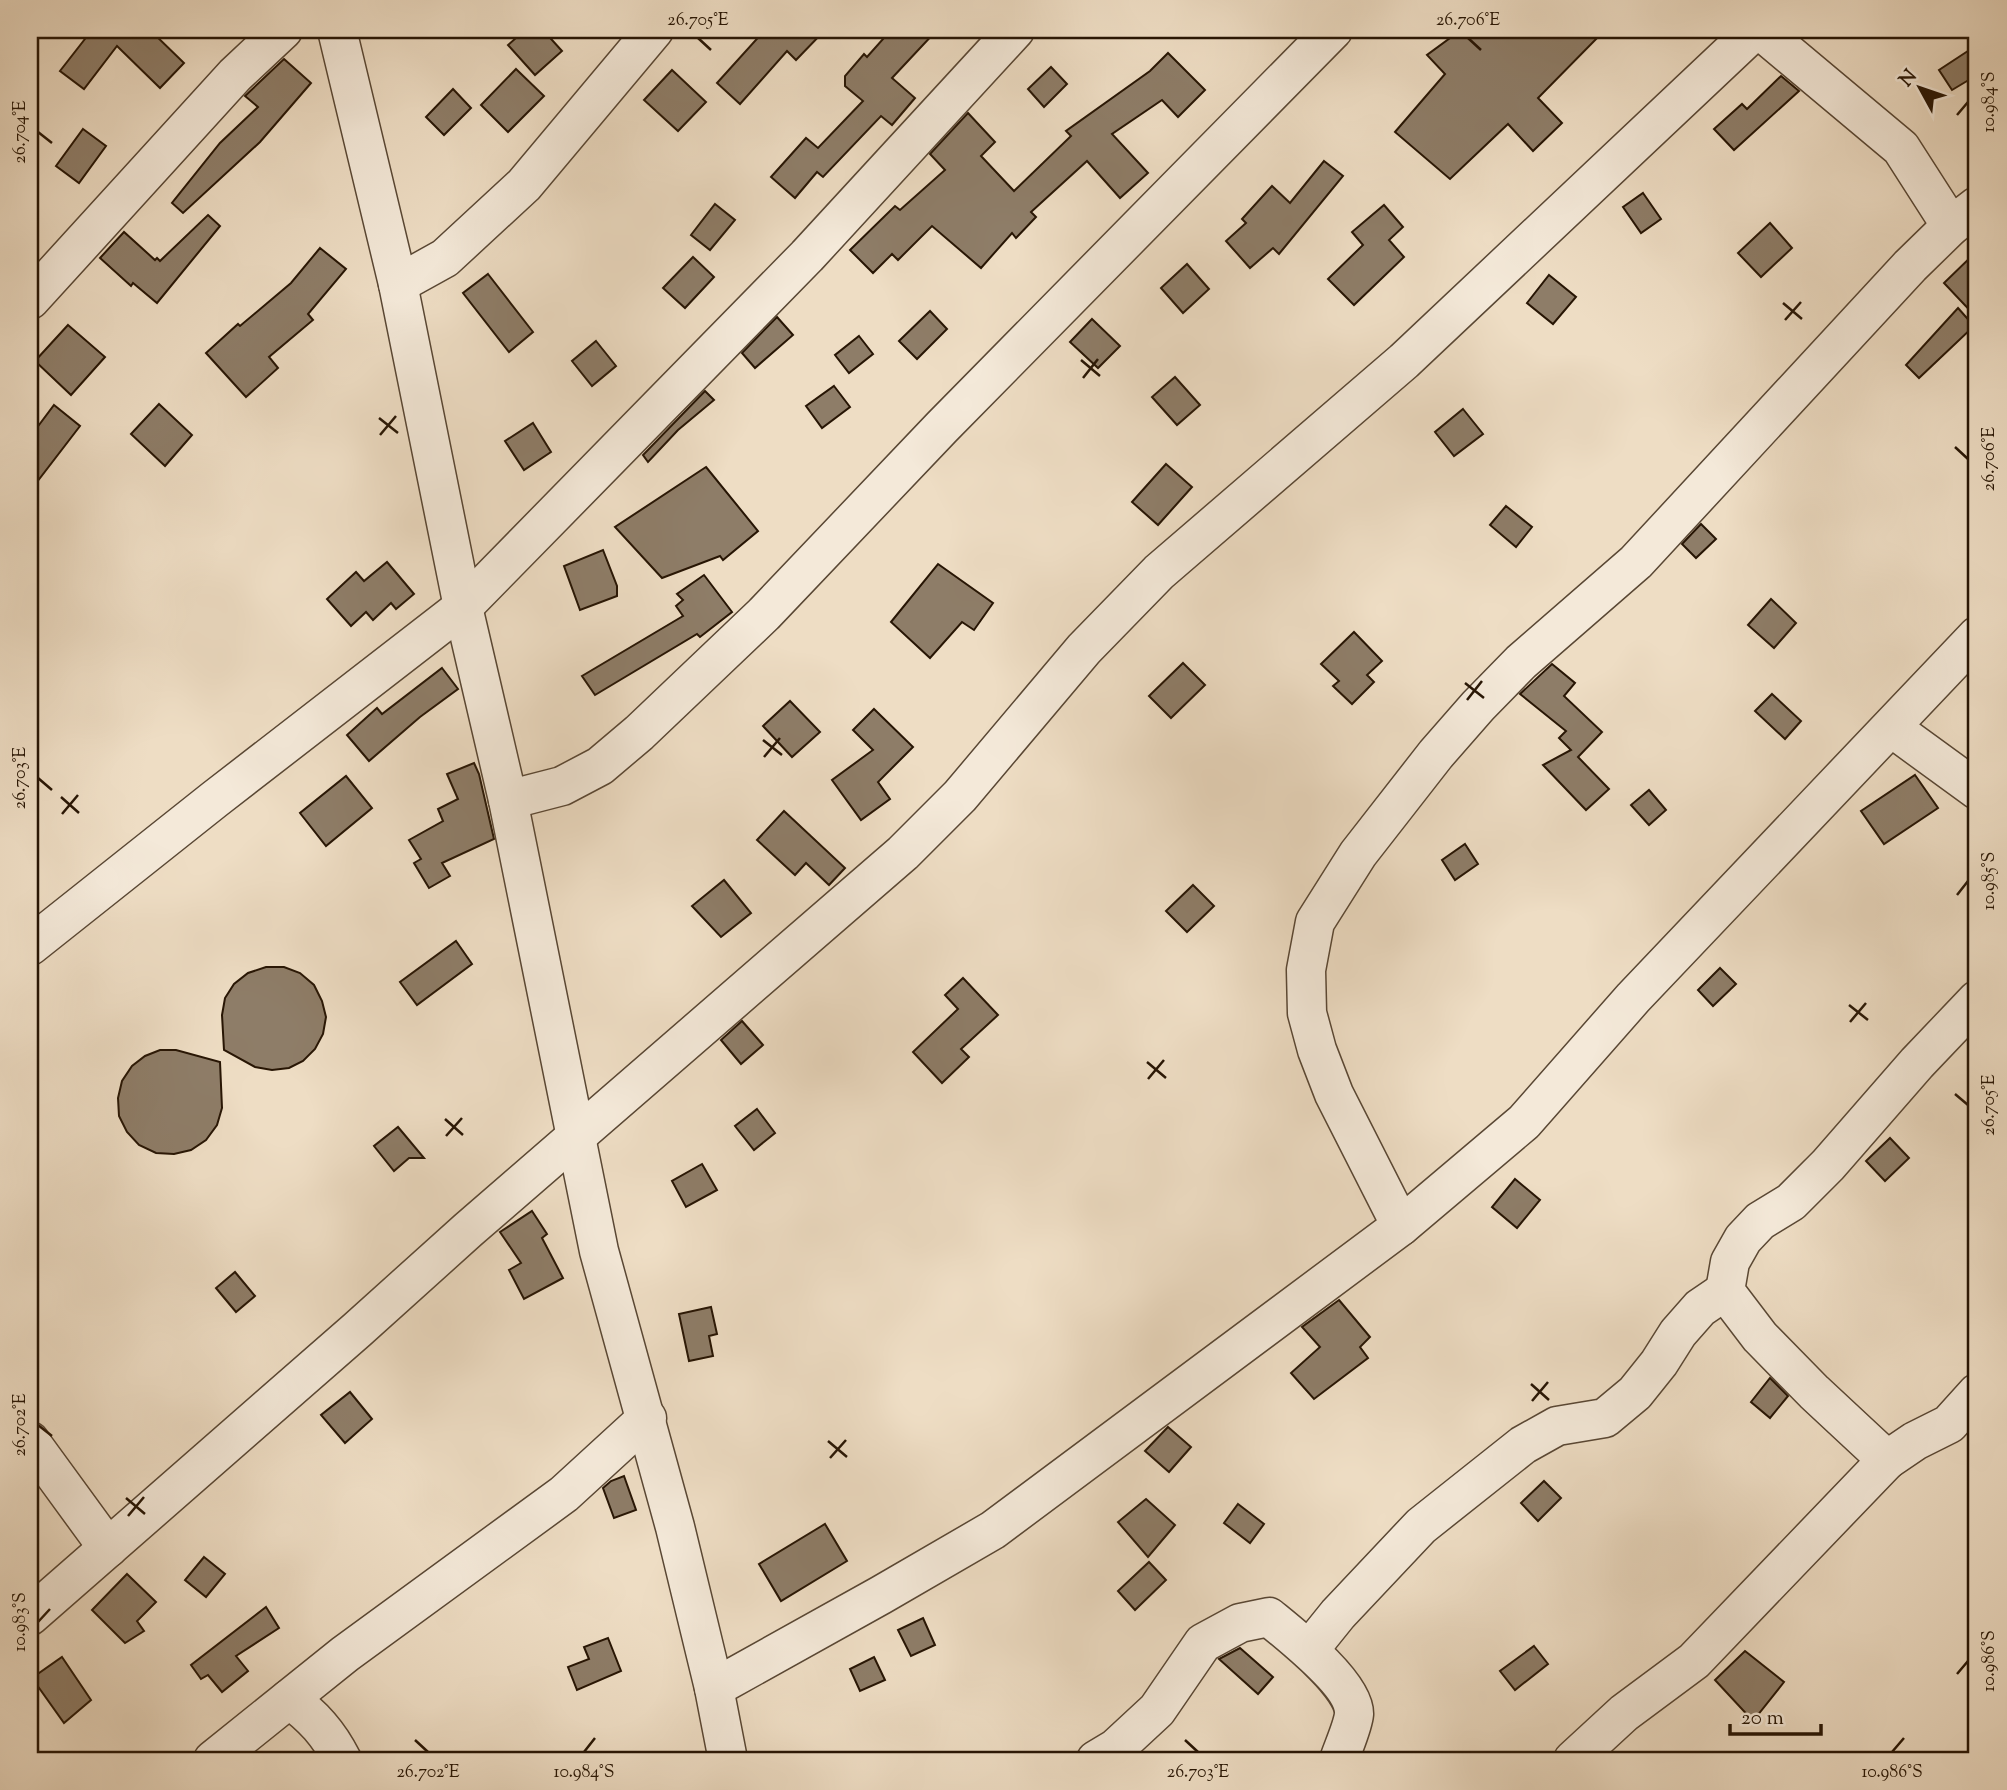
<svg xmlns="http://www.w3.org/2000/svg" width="2007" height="1790" font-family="'Sorts Mill Goudy',serif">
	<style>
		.building { fill: #8e7d68; stroke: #271504; stroke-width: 2 }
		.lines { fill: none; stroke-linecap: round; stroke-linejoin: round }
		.minor-casing { stroke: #594734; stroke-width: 41 }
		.minor { stroke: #f4e9d9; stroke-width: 38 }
		.ticks { fill: none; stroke: #271504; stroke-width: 2.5 }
		.neatline { fill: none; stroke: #271504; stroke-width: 2.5 }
		.ticks-label { font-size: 18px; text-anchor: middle; fill: #271504 }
	</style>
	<rect width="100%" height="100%" fill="#eeddc4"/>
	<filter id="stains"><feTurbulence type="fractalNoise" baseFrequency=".00286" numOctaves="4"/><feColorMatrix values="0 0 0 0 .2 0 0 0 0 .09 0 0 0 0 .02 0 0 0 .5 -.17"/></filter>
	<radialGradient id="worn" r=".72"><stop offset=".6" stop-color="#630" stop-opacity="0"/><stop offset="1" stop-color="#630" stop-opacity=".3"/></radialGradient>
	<g class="building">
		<path d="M92 30H150L184 63 160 88 117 46 84 89 60 71Z"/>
		<path d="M525 30H543L562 51 535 75 508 45Z"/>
		<path d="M765 30H825L796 60 787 51 740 104 717 83Z"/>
		<path d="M891 30H937L892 78 915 98 892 125 881 116 823 177 817 172 795 198 771 177 806 138 818 148 863 101 845 86V76L864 54 867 57Z"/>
		<path d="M1461 30H1605L1538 98 1562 123 1533 151 1508 124 1450 179 1395 132 1445 74 1427 55Z"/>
		<path d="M1977 45V75L1952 90 1939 70Z"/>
		<path d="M1168 53 1205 90 1178 117 1162 100 1112 134 1148 173 1120 198 1087 161 1031 212 1036 217 1016 238 1012 233 981 268 932 226 898 260 892 254 873 273 850 250 895 206 900 210 945 170 930 154 968 113 995 142 981 156 1014 191 1071 136 1066 131 1150 71Z"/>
		<path d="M284 59 311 83 260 142 183 213 172 203 220 143 258 107 245 96Z"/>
		<path d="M1051 67 1067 84 1044 107 1028 89Z"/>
		<path d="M516 69 544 96 508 132 481 105Z"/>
		<path d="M672 70 706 102 678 131 644 100Z"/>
		<path d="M1781 76 1799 91 1734 150 1714 129 1742 104 1747 109Z"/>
		<path d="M453 89 471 108 444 135 426 117Z"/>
		<path d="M83 129 106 146 79 183 56 166Z"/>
		<path d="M1324 161 1343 176 1279 254 1273 248 1250 268 1226 241 1246 223 1242 219 1272 186 1290 203Z"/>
		<path d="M1643 193 1661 219 1641 233 1623 207Z"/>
		<path d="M715 204 735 220 710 250 691 235Z"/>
		<path d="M1384 205 1403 227 1389 240 1404 257 1354 305 1328 279 1363 245 1352 232Z"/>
		<path d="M208 215 220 226 157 303 133 283 131 286 100 258 124 232 155 260 157 258 160 261Z"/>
		<path d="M1770 223 1792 248 1761 277 1738 253Z"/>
		<path d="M320 248 346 269 308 314 313 320 269 357 278 368 246 397 206 353 238 324 240 326 291 283Z"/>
		<path d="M1977 251V318L1944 283Z"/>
		<path d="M693 257 714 277 685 308 663 288Z"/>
		<path d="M1187 264 1209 289 1183 313 1161 288Z"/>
		<path d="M488 274 533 332 509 352 463 293Z"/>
		<path d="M1549 275 1576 297 1553 324 1527 303Z"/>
		<path d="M1958 308 1974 326 1919 378 1906 365Z"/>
		<path d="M930 311 947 329 917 359 899 341Z"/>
		<path d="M777 317 793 335 755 368 742 353Z"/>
		<path d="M1092 319 1120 346 1098 368 1070 342Z"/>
		<path d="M68 325 105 357 71 395 35 361Z"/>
		<path d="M859 336 873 354 849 373 835 355Z"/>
		<path d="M596 341 616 366 592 386 572 361Z"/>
		<path d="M1175 377 1200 405 1177 425 1152 397Z"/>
		<path d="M834 386 850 407 822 428 806 406Z"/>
		<path d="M705 391 714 400 678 430 648 462 643 455Z"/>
		<path d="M159 404 192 435 165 466 131 434Z"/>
		<path d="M54 405 80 426 30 491V437Z"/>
		<path d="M1463 409 1483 434 1454 456 1435 432Z"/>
		<path d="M533 423 551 452 524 470 505 441Z"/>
		<path d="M1166 464 1192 487 1158 525 1132 502Z"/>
		<path d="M706 467 758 531 723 560 720 556 662 578 615 527Z"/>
		<path d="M1506 506 1532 527 1516 547 1490 525Z"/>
		<path d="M1701 524 1716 539 1696 558 1682 544Z"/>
		<path d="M603 550 617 586V596L580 610 564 566Z"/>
		<path d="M387 562 414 594 396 609 391 603 373 620 366 612 351 626 327 599 356 572 364 581Z"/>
		<path d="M938 564 993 603 974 630 962 622 930 658 891 622Z"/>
		<path d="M704 575 732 612 700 637 697 634 595 695 582 676 683 616 676 606 683 600 677 594Z"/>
		<path d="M1771 599 1796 623 1774 648 1748 625Z"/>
		<path d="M1354 632 1382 661 1367 675 1374 682 1352 704 1333 686 1339 681 1321 664Z"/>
		<path d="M1183 663 1205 685 1171 718 1149 696Z"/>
		<path d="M1552 664 1575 683 1564 696 1602 732 1578 757 1609 789 1586 810 1543 765 1571 750 1559 738 1566 731 1520 694Z"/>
		<path d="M442 668 458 689 420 717 369 761 347 735 377 708 382 714Z"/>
		<path d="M1772 694 1801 721 1785 739 1755 711Z"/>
		<path d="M790 701 820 732 792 757 763 726Z"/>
		<path d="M874 709 913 747 878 782 890 799 861 820 832 780 873 750 853 730Z"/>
		<path d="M474 763 479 774 494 839 442 863 450 876 429 888 414 863 421 859 409 840 443 821 438 809 458 799 447 774Z"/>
		<path d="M1915 775 1938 808 1884 844 1861 811Z"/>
		<path d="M346 776 372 808 326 846 300 813Z"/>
		<path d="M1649 790 1666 810 1649 825 1631 805Z"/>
		<path d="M784 811 845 868 829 885 806 863 795 875 757 840Z"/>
		<path d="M1465 844 1478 864 1455 880 1442 860Z"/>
		<path d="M724 880 751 913 721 937 692 906Z"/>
		<path d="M1193 885 1214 906 1187 932 1166 911Z"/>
		<path d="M456 941 472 964 417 1005 400 982Z"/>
		<path d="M266 967H284L300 973 314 985 322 1001 326 1017 323 1034 315 1049 303 1061 289 1068 272 1070 255 1067 224 1050 222 1015 225 998 234 984 248 973Z"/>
		<path d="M1720 968 1736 984 1713 1006 1698 990Z"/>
		<path d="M963 978 998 1015 961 1049 969 1057 942 1083 913 1052 958 1009 945 995Z"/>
		<path d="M742 1021 763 1045 741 1064 721 1040Z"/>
		<path d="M160 1050H176L220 1062 222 1108 217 1125 206 1140 191 1150 174 1154 156 1153 139 1145 127 1132 119 1116 118 1098 122 1081 132 1066 145 1056Z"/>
		<path d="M757 1109 775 1133 754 1150 735 1126Z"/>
		<path d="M398 1127 424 1158H409L394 1171 374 1146Z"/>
		<path d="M1890 1138 1909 1158 1885 1181 1866 1161Z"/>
		<path d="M702 1164 717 1190 686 1207 672 1181Z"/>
		<path d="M1515 1179 1540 1200 1517 1228 1492 1207Z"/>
		<path d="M532 1211 547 1234 542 1238 563 1278 524 1299 509 1270 521 1263 500 1232Z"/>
		<path d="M235 1272 255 1296 236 1312 216 1288Z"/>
		<path d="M1339 1300 1370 1337 1360 1347 1368 1358 1314 1399 1291 1373 1320 1347 1302 1327Z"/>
		<path d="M711 1307 717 1334 709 1336 713 1356 689 1361 679 1314Z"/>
		<path d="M1770 1378 1788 1396 1770 1418 1751 1402Z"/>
		<path d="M350 1392 372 1419 345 1443 321 1415Z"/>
		<path d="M1168 1427 1191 1447 1169 1472 1145 1451Z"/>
		<path d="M624 1476 636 1510 614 1518 603 1488 611 1481Z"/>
		<path d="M1544 1481 1561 1498 1538 1521 1521 1503Z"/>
		<path d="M1146 1499 1175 1525 1148 1557 1118 1522Z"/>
		<path d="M1238 1504 1264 1524 1250 1543 1224 1523Z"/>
		<path d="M825 1524 847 1561 781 1601 759 1564Z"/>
		<path d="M204 1557 225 1574 206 1597 185 1580Z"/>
		<path d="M1149 1562 1166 1580 1135 1610 1118 1591Z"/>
		<path d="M127 1574 156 1602 137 1621 144 1631 125 1643 92 1610Z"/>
		<path d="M266 1607 279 1628 236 1656 248 1671 222 1692 208 1675 201 1679 191 1665Z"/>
		<path d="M923 1618 935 1645 911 1656 898 1630Z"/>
		<path d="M608 1638 621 1671 577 1690 568 1667 589 1659 584 1647Z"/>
		<path d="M1534 1646 1548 1664 1515 1690 1500 1671Z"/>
		<path d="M1240 1648 1273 1677 1258 1694 1219 1659Z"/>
		<path d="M1745 1651 1784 1682 1753 1721 1715 1680Z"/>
		<path d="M62 1657 91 1700 64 1723 32 1678Z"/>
		<path d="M874 1657 885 1680 860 1691 850 1669Z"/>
	</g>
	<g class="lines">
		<g class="minor-casing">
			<g id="minor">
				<path d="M337 30 398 284 463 607 508 800 599 1251 675 1527 714 1688 728 1760"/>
				<path d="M1760 30 1901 148 1951 226"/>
				<path d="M398 284 445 258 524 185 654 30"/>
				<path d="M30 300 235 75 283 30"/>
				<path d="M1892 728 1977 790"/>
				<path d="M508 800 562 786 600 766 639 733 764 614 942 427 1333 30"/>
				<path d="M30 946 215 799 463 607 807 256 1015 30"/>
				<path d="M1401 1226 1334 1094 1317 1050 1307 1013 1306 970 1315 922 1358 854 1436 754 1478 706 1521 662 1636 562 1910 266 1951 226 1977 206"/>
				<path d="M30 1441 108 1548"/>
				<path d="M1887 1460 1915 1441 1949 1424 1977 1393"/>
				<path d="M30 1616 357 1330 468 1230 903 853 960 796 1084 649 1159 572 1404 361 1755 30"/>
				<path d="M1309 1650 1338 1614 1421 1526 1523 1445 1557 1426 1605 1418 1635 1393 1659 1363 1678 1333 1700 1308 1725 1291"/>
				<path d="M714 1688 881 1595 993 1530 1401 1226 1524 1122 1633 998 1977 636"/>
				<path d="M289 1699C313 1716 329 1734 342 1760"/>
				<path d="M213 1760 345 1654 564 1494 647 1418"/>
				<path d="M1096 1760 1116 1748 1157 1710 1203 1643 1240 1623 1269 1617C1291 1635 1355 1685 1354 1714 1353 1726 1343 1748 1339 1760"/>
				<path d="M1573 1760 1624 1713 1694 1661 1887 1460 1814 1392 1760 1337 1725 1291 1730 1262 1743 1239 1760 1221 1791 1202 1828 1165 1917 1063 1977 1000"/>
			</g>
		</g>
		<use href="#minor" class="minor"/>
	</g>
	<path class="ticks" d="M698 38 711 50M1468 38 1481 50M1957 115 1968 102M38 132 52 143M1783 303 1802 319M1785 320 1801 302M1081 360 1100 376M1083 378 1098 359M379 418 398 433M380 435 396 416M1955 447 1968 459M1465 683 1484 698M1467 700 1482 681M763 740 782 755M764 757 780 738M38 778 52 790M61 797 79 813M62 814 78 795M1957 895 1968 881M1849 1005 1868 1020M1850 1022 1866 1003M1147 1062 1166 1078M1148 1079 1164 1060M1955 1094 1968 1105M445 1119 463 1135M446 1136 462 1118M1531 1384 1549 1400M1532 1401 1548 1382M38 1425 52 1436M828 1441 847 1457M830 1458 846 1440M126 1498 145 1514M128 1516 144 1497M38 1622 50 1609M1957 1674 1968 1661M415 1740 428 1752M1185 1740 1198 1752M584 1752 595 1738M1892 1752 1904 1738"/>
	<rect width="2007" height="1790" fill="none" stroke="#eeddc4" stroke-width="77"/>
	<g transform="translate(1920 88) rotate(310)" stroke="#f4e9d9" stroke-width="5" paint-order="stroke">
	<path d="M0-5L12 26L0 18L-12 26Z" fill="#271504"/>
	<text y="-10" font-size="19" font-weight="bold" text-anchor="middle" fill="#271504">N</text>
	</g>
	<path d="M1730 1724v10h91v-10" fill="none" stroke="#271504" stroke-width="3.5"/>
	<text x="1741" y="1724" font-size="21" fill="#271504" stroke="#f4e9d9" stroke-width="5" paint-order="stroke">20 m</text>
	<rect x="38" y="38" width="1930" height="1714" class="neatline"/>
	<g class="ticks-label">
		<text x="698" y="25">26.705°E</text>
		<text x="1468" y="25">26.706°E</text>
		<text transform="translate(1988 102) rotate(-90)" y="6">10.984°S</text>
		<text transform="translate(19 132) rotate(-90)" y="6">26.704°E</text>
		<text transform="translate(1988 459) rotate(-90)" y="6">26.706°E</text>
		<text transform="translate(19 778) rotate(-90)" y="6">26.703°E</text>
		<text transform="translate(1988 881) rotate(-90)" y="6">10.985°S</text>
		<text transform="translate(1988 1105) rotate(-90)" y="6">26.705°E</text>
		<text transform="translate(19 1425) rotate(-90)" y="6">26.702°E</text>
		<text transform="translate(19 1622) rotate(-90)" y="6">10.983°S</text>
		<text transform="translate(1988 1661) rotate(-90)" y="6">10.986°S</text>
		<text x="428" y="1777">26.702°E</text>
		<text x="584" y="1777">10.984°S</text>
		<text x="1198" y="1777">26.703°E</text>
		<text x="1892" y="1777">10.986°S</text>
	</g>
	<rect width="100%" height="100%" filter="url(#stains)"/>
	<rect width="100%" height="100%" fill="url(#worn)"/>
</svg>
